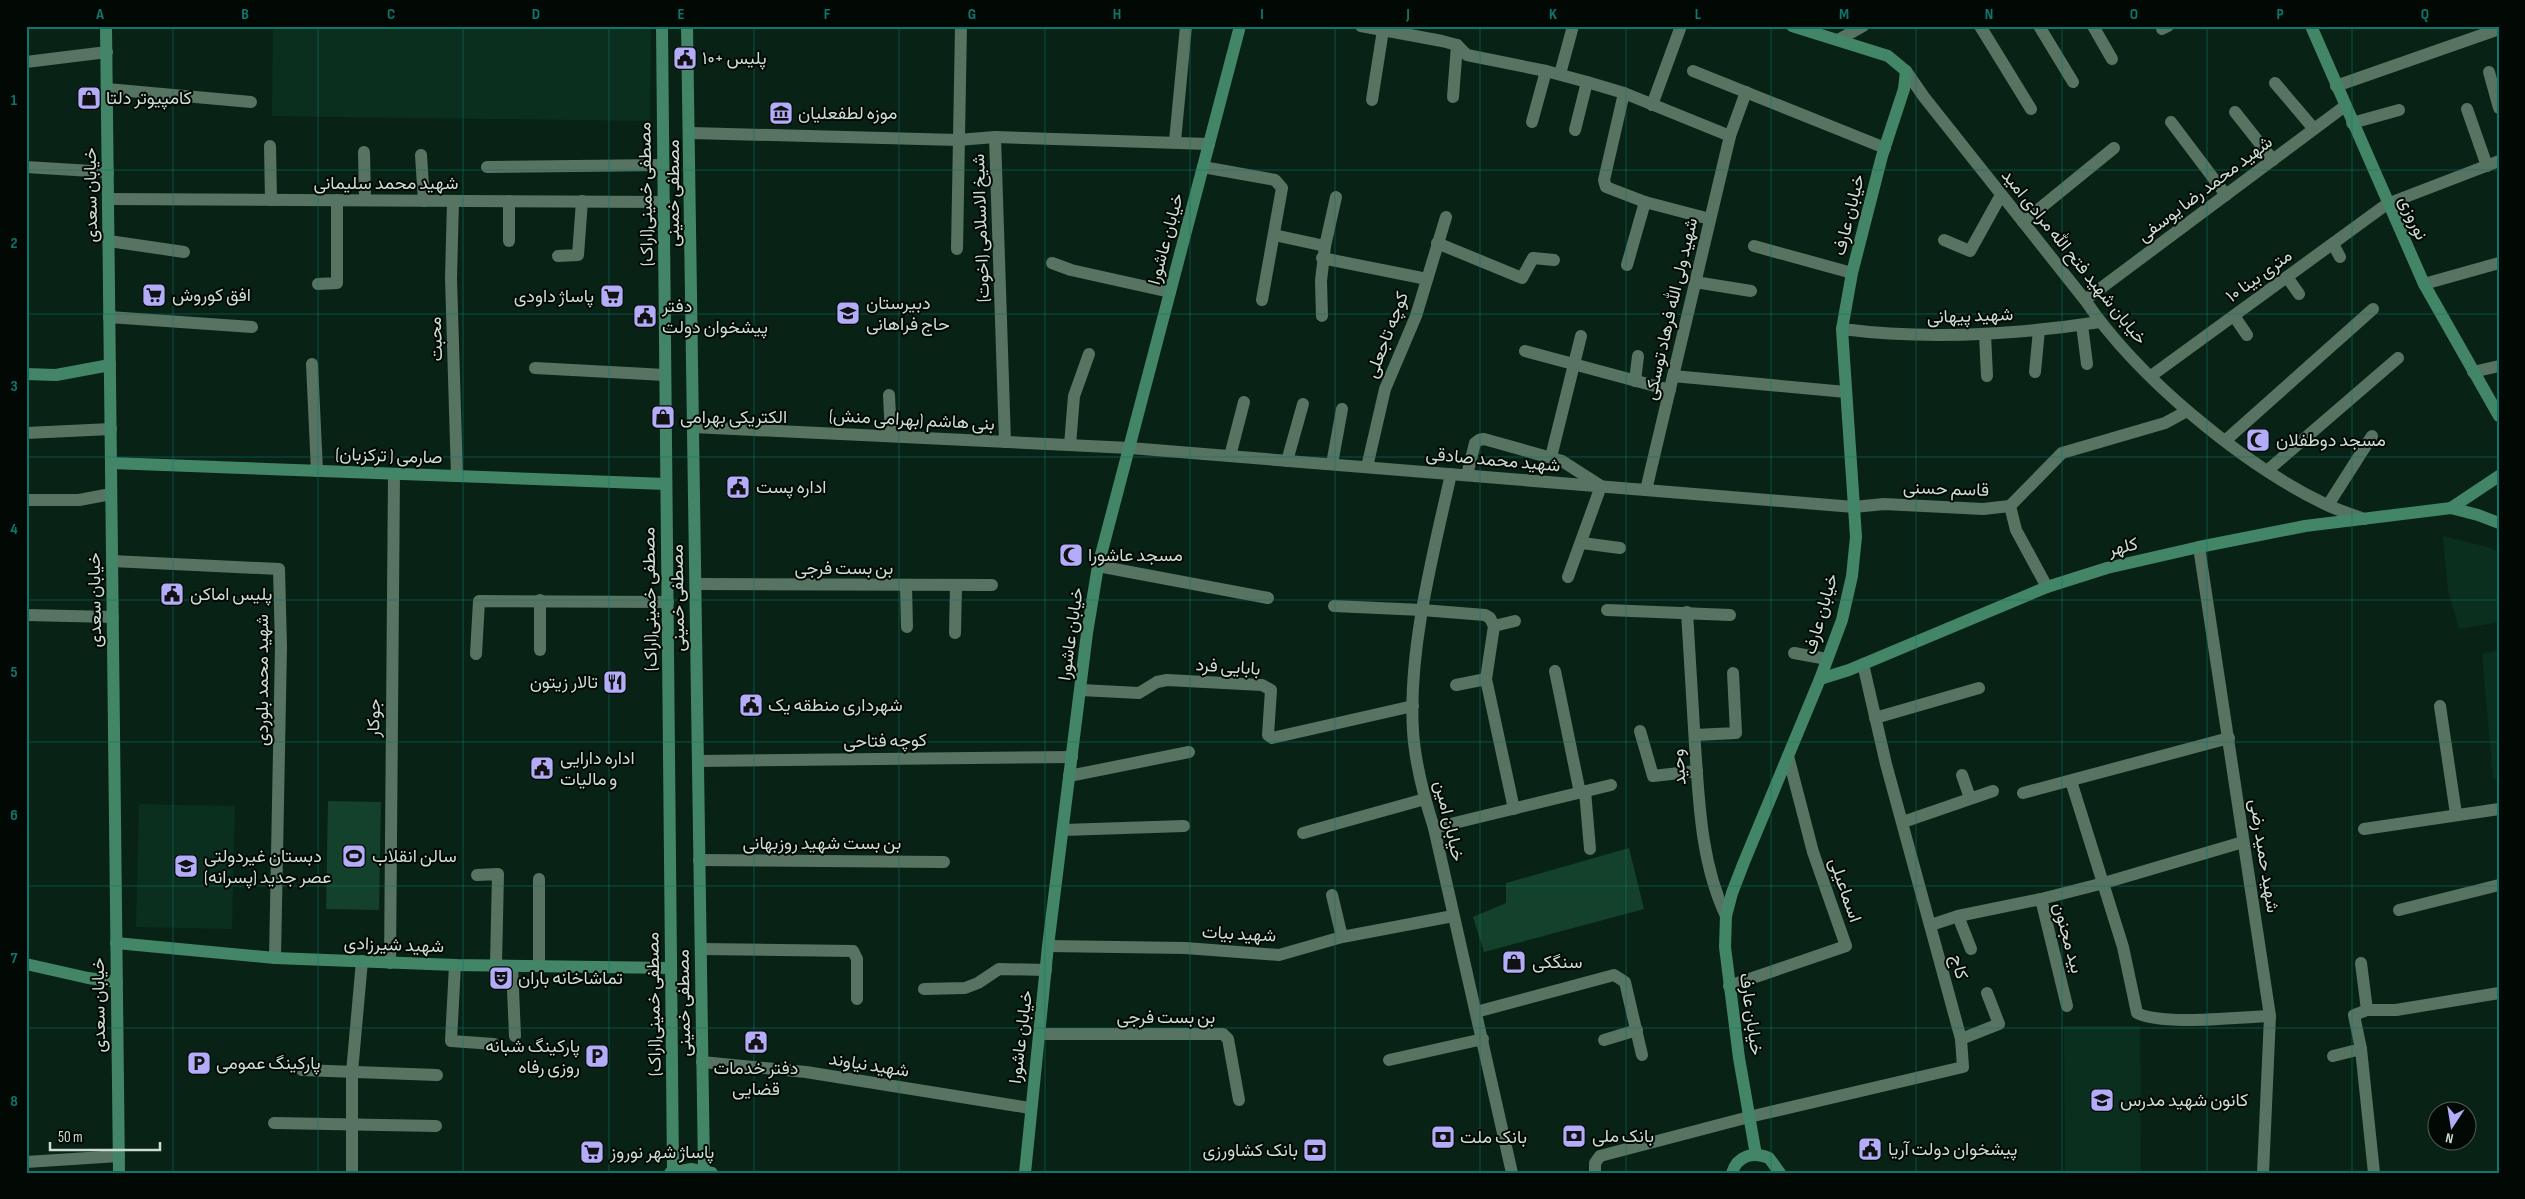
<svg xmlns="http://www.w3.org/2000/svg" width="2525" height="1199" font-family="'Sofia Sans Condensed',Vazirmatn,sans-serif">
	<style>
		.built { fill: #0b2f1e }
		.green { fill: #14412b }
		.lines { fill: none; stroke-linecap: round; stroke-linejoin: round }
		.street { stroke: #577362; stroke-width: 12 }
		.secondary { stroke: #438667; stroke-width: 12 }
		.grid { fill: none; stroke: #0f766e; stroke-width: 1; stroke-opacity: 0.55 }
		.labels { text-anchor: middle; dominant-baseline: central; stroke-width: 4; stroke-linejoin: round; paint-order: stroke }
		.poi-label { font-size: 18px; fill: #ccdcd2; stroke: #020905; text-anchor: start }
		.street-label { font-size: 18px; fill: #ccdcd2; stroke: #020905 }
		.neatline { fill: none; stroke: #0f766e; stroke-width: 2 }
		.grid-label { font-size: 16px; text-anchor: middle; font-weight: bold; fill: #0f766e }
	</style>
	<rect width="100%" height="100%" fill="#082315"/>
	<g class="built">
		<path d="M273 26H651L650 121 272 116Z"/>
		<path d="M2443 536 2488 547 2499 552V622L2459 629 2448 591Z"/>
		<path d="M2499 650V777L2493 779 2482 654Z"/>
		<path d="M139 804 235 806 232 929 136 927Z"/>
		<path d="M2064 1026H2140L2141 1173H2065Z"/>
	</g>
	<g class="green">
		<path d="M328 801 381 802 379 910 326 909Z"/>
		<path d="M1629 848 1644 909 1484 952 1473 917 1506 903V883Z"/>
	</g>
	<g class="lines">
		<g class="street">
			<path d="M1361 26 1442 41 1457 45 1467 55 1546 71 1587 82 1624 93 1730 136"/>
			<path d="M1980 26 2031 109"/>
			<path d="M2039 26 2073 82"/>
			<path d="M2093 26 2112 59"/>
			<path d="M2162 29 2168 26"/>
			<path d="M1838 40 1863 26"/>
			<path d="M26 62 107 52"/>
			<path d="M1693 71 1885 148"/>
			<path d="M1906 71 1924 97 2085 300C2137 377 2242 464 2325 504 2337 510 2351 514 2364 519"/>
			<path d="M2489 72 2499 108"/>
			<path d="M1560 74 1573 26"/>
			<path d="M2275 83 2314 129"/>
			<path d="M2336 86 2499 29"/>
			<path d="M107 89 251 102"/>
			<path d="M1624 93 1604 180 1606 187 1645 202 1710 219"/>
			<path d="M1453 97 1457 45"/>
			<path d="M1372 100 1383 30"/>
			<path d="M1652 105 1681 26"/>
			<path d="M2467 109 2487 166"/>
			<path d="M2235 112 2273 160"/>
			<path d="M1532 122 1546 71"/>
			<path d="M2171 122 2226 195"/>
			<path d="M2352 123 2399 110"/>
			<path d="M1575 130 1587 82"/>
			<path d="M691 133 958 140 995 137"/>
			<path d="M1175 141 1186 26"/>
			<path d="M270 146 271 200"/>
			<path d="M364 152 365 200"/>
			<path d="M421 155 424 201"/>
			<path d="M26 167 108 172"/>
			<path d="M487 167 663 165"/>
			<path d="M1203 167 1275 180 1282 188 1262 300"/>
			<path d="M108 199 664 202"/>
			<path d="M453 201 451 278 457 476"/>
			<path d="M2023 222 2114 148"/>
			<path d="M1274 235 1325 246 1321 281 1322 316"/>
			<path d="M1944 240 1970 251 2001 195"/>
			<path d="M109 241 184 252"/>
			<path d="M509 241V201"/>
			<path d="M1437 243 1522 278 1533 258 1554 260"/>
			<path d="M2333 244 2340 257"/>
			<path d="M1325 246 1336 197"/>
			<path d="M1754 246 1852 273"/>
			<path d="M957 249 961 26"/>
			<path d="M558 256 578 255 582 201"/>
			<path d="M1322 258 1427 279"/>
			<path d="M1052 263 1071 270 1170 292"/>
			<path d="M1627 265 1645 202"/>
			<path d="M2287 277 2299 294"/>
			<path d="M1695 282 1751 291"/>
			<path d="M318 284 337 283V200"/>
			<path d="M2424 284 2499 263"/>
			<path d="M2085 300 2345 106"/>
			<path d="M2234 316 2247 335"/>
			<path d="M109 317 252 327"/>
			<path d="M2082 325 2087 364"/>
			<path d="M1842 329C1928 340 2014 335 2100 322"/>
			<path d="M1985 334 1987 376"/>
			<path d="M1525 351 1670 390"/>
			<path d="M312 364 317 471"/>
			<path d="M535 368 665 375"/>
			<path d="M2035 372 2039 330"/>
			<path d="M2473 372 2499 366"/>
			<path d="M1673 376 1846 392"/>
			<path d="M2151 376 2387 204 2499 161"/>
			<path d="M1635 381 1638 356"/>
			<path d="M889 395 891 436"/>
			<path d="M693 427 1130 448 1854 507 1884 504 1983 509 2010 506 2062 453 2165 423 2187 411"/>
			<path d="M26 433 111 429"/>
			<path d="M2226 440 2373 309"/>
			<path d="M1005 442 995 137 1209 144"/>
			<path d="M1070 445 1074 396 1089 354"/>
			<path d="M1230 456 1244 402"/>
			<path d="M1551 457 1581 336"/>
			<path d="M1287 461 1303 404"/>
			<path d="M1332 464 1342 409"/>
			<path d="M1367 467 1385 389 1416 316 1446 217"/>
			<path d="M2268 470 2398 358"/>
			<path d="M1451 474C1433 554 1408 650 1413 731 1415 764 1424 797 1434 828L1512 1173"/>
			<path d="M1467 475 1475 443 1479 440 1484 439 1562 461 1601 486 1568 577"/>
			<path d="M1646 490 1730 136 1746 92"/>
			<path d="M26 500H79L111 494"/>
			<path d="M2328 505 2372 436"/>
			<path d="M2010 506 2016 530 2047 587"/>
			<path d="M1582 543 1620 548"/>
			<path d="M2199 547 2270 1016 2263 1173"/>
			<path d="M112 561 279 569 281 647 275 958"/>
			<path d="M1098 566 1268 598"/>
			<path d="M696 584 992 585"/>
			<path d="M906 586 907 627"/>
			<path d="M1334 606 1422 610 1485 615 1490 618 1494 626 1486 679 1514 809"/>
			<path d="M1607 610 1730 615"/>
			<path d="M1687 612C1690 656 1692 701 1695 745 1699 803 1701 863 1726 916"/>
			<path d="M26 615 113 617"/>
			<path d="M1494 626 1515 621"/>
			<path d="M955 633 956 585"/>
			<path d="M540 650V600"/>
			<path d="M1794 653 1827 659"/>
			<path d="M476 654 479 601 668 602"/>
			<path d="M1555 671 1580 793"/>
			<path d="M1456 685 1486 679"/>
			<path d="M1081 690 1139 693 1157 682 1167 680 1262 685 1271 690 1268 735 1272 738 1413 706"/>
			<path d="M2440 706 2456 814"/>
			<path d="M1875 718 1979 688"/>
			<path d="M1640 731 1653 776 1697 771"/>
			<path d="M1695 735 1736 733 1733 673"/>
			<path d="M698 761 1072 757"/>
			<path d="M1962 775 1970 798"/>
			<path d="M1069 776 1189 752"/>
			<path d="M2071 781 2123 947 2137 1013C2163 1026 2238 1017 2270 1016"/>
			<path d="M1585 791 1590 849"/>
			<path d="M2023 793 2229 738"/>
			<path d="M1903 822 1993 791"/>
			<path d="M1434 828 1611 785"/>
			<path d="M2364 829 2499 809"/>
			<path d="M1063 830 1184 826"/>
			<path d="M1303 833 1425 799"/>
			<path d="M699 860 944 862"/>
			<path d="M477 875 498 874 496 964"/>
			<path d="M1332 895 1342 937"/>
			<path d="M2041 899 2104 883 2243 842"/>
			<path d="M2399 910 2499 885"/>
			<path d="M1958 916 1971 949"/>
			<path d="M1931 925 1958 916 2041 899 2067 1006"/>
			<path d="M1048 946 1185 948 1279 955 1342 937 1453 916"/>
			<path d="M701 949 853 951 857 959V999"/>
			<path d="M390 963 394 474"/>
			<path d="M2361 963 2367 1010"/>
			<path d="M455 965 451 1041 494 1044"/>
			<path d="M512 966 515 1036"/>
			<path d="M539 966V879"/>
			<path d="M1729 986 1846 946 1813 852 1788 756"/>
			<path d="M924 989 965 988 978 983 999 969 1046 970"/>
			<path d="M1476 1012 1614 975 1625 982 1642 1055"/>
			<path d="M1039 1034H1223L1228 1039 1239 1100"/>
			<path d="M1961 1039 1999 1024 1987 993"/>
			<path d="M1604 1040 1637 1030"/>
			<path d="M2333 1056 2361 1049"/>
			<path d="M1389 1060 1483 1039"/>
			<path d="M702 1062 806 1072 1030 1108"/>
			<path d="M302 1070 437 1075"/>
			<path d="M274 1123 436 1126"/>
			<path d="M26 1162 119 1156"/>
			<path d="M352 1173V1072L362 961"/>
			<path d="M1595 1173V1163L1600 1156 1749 1117 1963 1067 1961 1039 1886 764 1863 664"/>
			<path d="M2374 1173 2361 1049 2354 1015 2367 1010H2396L2499 993"/>
		</g>
		<g class="secondary">
			<path d="M106 26 119 1173"/>
			<path d="M662 26 673 1171"/>
			<path d="M687 26 704 1170"/>
			<path d="M2311 26 2424 284 2499 416"/>
			<path d="M26 374 56 375 110 365"/>
			<path d="M111 463 666 484"/>
			<path d="M2451 508 2499 476"/>
			<path d="M1820 679 1849 670 2047 587 2107 568 2199 547 2305 526 2451 508 2478 515 2499 523"/>
			<path d="M116 943 275 958 455 965 671 968"/>
			<path d="M26 964 88 978 117 982"/>
			<path d="M1756 1155 1739 1058 1725 947 1726 916 1732 893 1744 862 1820 679 1842 620 1852 576 1856 537 1842 329 1852 273 1882 156 1904 89 1906 71 1888 56 1792 26"/>
			<path d="M670 1173 691 1169 712 1173"/>
			<path d="M1025 1173 1048 946 1087 633 1098 566 1240 26"/>
			<path d="M1732 1173C1737 1156 1753 1151 1769 1158L1780 1173"/>
		</g>
	</g>
	<path class="grid" d="M173 26V1173M318 26V1173M463 26V1173M609 26V1173M754 26V1173M899 26V1173M1045 26V1173M1190 26V1173M1335 26V1173M1480 26V1173M1626 26V1173M1771 26V1173M1916 26V1173M2062 26V1173M2207 26V1173M2352 26V1173M26 170H2499M26 314H2499M26 457H2499M26 600H2499M26 742H2499M26 886H2499M26 1028H2499"/>
	<defs>
		<g id="civic-square" transform="scale(1.25)"><rect x="-9" y="-9" width="18" height="18" rx="4" fill="#b3adf9" stroke="#020905"/><path d="M-.6-6.5H3V-4.5H.6V-3L4-1V1h2V6H-6V1h2V-1L-.6-3ZM-1.2 2.5V6h2.4V2.5Z" fill="#111"/></g>
		<g id="shop-square" transform="scale(1.25)"><rect x="-9" y="-9" width="18" height="18" rx="4" fill="#b3adf9" stroke="#020905"/><path d="M-5-2.5h2.3a2.7 3.5 0 0 1 5.4 0H5L5.5 6h-11ZM-1.5-2.5h3a1.5 2.3 0 0 0-3 0Z" fill="#111"/></g>
		<g id="museum-square" transform="scale(1.25)"><rect x="-9" y="-9" width="18" height="18" rx="4" fill="#b3adf9" stroke="#020905"/><path d="M0-6L6-3V-2H-6V-3ZM-5-1h2V3h-2ZM-1-1h2V3h-2ZM3-1h2V3H3ZM-6 4H6V6H-6Z" fill="#111"/></g>
		<g id="supermarket-square" transform="scale(1.25)"><rect x="-9" y="-9" width="18" height="18" rx="4" fill="#b3adf9" stroke="#020905"/><path d="M-6-5.5h2.5l.6 2H6L4.5 2H-2.5L-4.4-4H-6ZM-1.5 3.2a1.3 1.3 0 1 0 .1 0ZM3 3.2a1.3 1.3 0 1 0 .1 0Z" fill="#111"/></g>
		<g id="school-square" transform="scale(1.25)"><rect x="-9" y="-9" width="18" height="18" rx="4" fill="#b3adf9" stroke="#020905"/><path d="M0-5L7-2L0 1L-7-2ZM-4 1L0 2.5L4 1V4Q0 6-4 4Z" fill="#111"/></g>
		<g id="mosque-square" transform="scale(1.25)"><rect x="-9" y="-9" width="18" height="18" rx="4" fill="#b3adf9" stroke="#020905"/><path d="M3.5-4.9A6 6 0 1 0 3.5 4.9A5 5 0 1 1 3.5-4.9Z" fill="#111"/></g>
		<g id="restaurant-square" transform="scale(1.25)"><rect x="-9" y="-9" width="18" height="18" rx="4" fill="#b3adf9" stroke="#020905"/><path d="M-5-6h1v4h1v-4h1v4h1v-4h1v5L-1.5 .5V6h-2V.5L-5-1ZM5-6V6H3V1.5H1.5Q1.5-4 5-6Z" fill="#111"/></g>
		<g id="stadium-square" transform="scale(1.25)"><rect x="-9" y="-9" width="18" height="18" rx="4" fill="#b3adf9" stroke="#020905"/><path d="M0-5a6.5 5 0 1 0 0 10a6.5 5 0 1 0 0-10ZM-3.5-1.8h7v3.6h-7Z" fill="#111"/></g>
		<g id="theatre-square" transform="scale(1.25)"><rect x="-9" y="-9" width="18" height="18" rx="4" fill="#b3adf9" stroke="#020905"/><path d="M-5-5.5Q0-4 5-5.5V0Q5 5 0 6Q-5 5-5 0ZM-3.3-2.5H-1v1.5H-3.3ZM1-2.5H3.3v1.5H1ZM-2.8 1Q0 5.5 2.8 1Z" fill="#111"/></g>
		<g id="parking-square" transform="scale(1.25)"><rect x="-9" y="-9" width="18" height="18" rx="4" fill="#b3adf9" stroke="#020905"/><path d="M-3.5-5.5H1a3.5 3.5 0 0 1 0 7H-1V5.5H-3.5ZM-1-3.4V-.6H.8a1.4 1.4 0 0 0 0-2.8Z" fill="#111"/></g>
		<g id="bank-square" transform="scale(1.25)"><rect x="-9" y="-9" width="18" height="18" rx="4" fill="#b3adf9" stroke="#020905"/><path d="M-6-4H6V4H-6ZM0-2.3a2.3 2.3 0 1 0 0 4.6a2.3 2.3 0 1 0 0-4.6Z" fill="#111"/></g>
	</defs>
	<g fill-rule="evenodd">
		<use href="#civic-square" x="685" y="58"/>
		<use href="#shop-square" x="89" y="98"/>
		<use href="#museum-square" x="781" y="113"/>
		<use href="#supermarket-square" x="154" y="295"/>
		<use href="#supermarket-square" x="612" y="296"/>
		<use href="#school-square" x="848" y="313"/>
		<use href="#civic-square" x="645" y="316"/>
		<use href="#shop-square" x="663" y="417"/>
		<use href="#mosque-square" x="2258" y="440"/>
		<use href="#civic-square" x="738" y="487"/>
		<use href="#mosque-square" x="1071" y="555"/>
		<use href="#civic-square" x="172" y="594"/>
		<use href="#restaurant-square" x="615" y="682"/>
		<use href="#civic-square" x="751" y="705"/>
		<use href="#civic-square" x="542" y="768"/>
		<use href="#stadium-square" x="354" y="856"/>
		<use href="#school-square" x="186" y="866"/>
		<use href="#shop-square" x="1514" y="962"/>
		<use href="#theatre-square" x="501" y="978"/>
		<use href="#civic-square" x="756" y="1042"/>
		<use href="#parking-square" x="597" y="1056"/>
		<use href="#parking-square" x="199" y="1063"/>
		<use href="#school-square" x="2102" y="1100"/>
		<use href="#bank-square" x="1574" y="1136"/>
		<use href="#bank-square" x="1443" y="1137"/>
		<use href="#civic-square" x="1870" y="1149"/>
		<use href="#bank-square" x="1315" y="1150"/>
		<use href="#supermarket-square" x="592" y="1152"/>
	</g>
	<g class="labels">
		<g class="poi-label">
			<text x="702" y="58">پلیس +۱۰</text>
			<text x="106" y="98">کامپیوتر دلتا</text>
			<text x="798" y="113">موزه لطفعلیان</text>
			<text x="172" y="295">افق کوروش</text>
			<text x="594" y="296" text-anchor="end">پاساژ داودی</text>
			<text x="866" y="303">دبیرستان<tspan x="866" dy="21">حاج فراهانی</tspan></text>
			<text x="662" y="306">دفتر<tspan x="662" dy="21">پیشخوان دولت</tspan></text>
			<text x="680" y="417">الکتریکی بهرامی</text>
			<text x="2276" y="440">مسجد دوطفلان</text>
			<text x="756" y="487">اداره پست</text>
			<text x="1088" y="555">مسجد عاشورا</text>
			<text x="190" y="594">پلیس اماکن</text>
			<text x="598" y="682" text-anchor="end">تالار زیتون</text>
			<text x="768" y="705">شهرداری منطقه یک</text>
			<text x="560" y="758">اداره دارایی<tspan x="560" dy="21">و مالیات</tspan></text>
			<text x="204" y="856">دبستان غیردولتی<tspan x="204" dy="21">عصر جدید (پسرانه)</tspan></text>
			<text x="372" y="856">سالن انقلاب</text>
			<text x="1532" y="962">سنگکی</text>
			<text x="518" y="978">تماشاخانه باران</text>
			<text x="580" y="1046" text-anchor="end">پارکینگ شبانه<tspan x="580" dy="21">روزی رفاه</tspan></text>
			<text x="216" y="1063">پارکینگ عمومی</text>
			<text x="756" y="1068" text-anchor="middle">دفتر خدمات<tspan x="756" dy="21">قضایی</tspan></text>
			<text x="2120" y="1100">کانون شهید مدرس</text>
			<text x="1592" y="1136">بانک ملی</text>
			<text x="1460" y="1137">بانک ملت</text>
			<text x="1888" y="1149">پیشخوان دولت آریا</text>
			<text x="1298" y="1150" text-anchor="end">بانک کشاورزی</text>
			<text x="610" y="1152">پاساژ شهر نوروز</text>
		</g>
		<g class="street-label">
			<text x="386" y="183">شهید محمد سلیمانی</text>
			<text transform="translate(2205 189) rotate(-37)">شهید محمد رضا یوسفی</text>
			<text transform="translate(673 193) rotate(-90)">مصطفی خمینی</text>
			<text transform="translate(646 194) rotate(-91)">مصطفی خمینی(اراک)</text>
			<text transform="translate(91 195) rotate(-91)">خیابان سعدی</text>
			<text transform="translate(1849 215) rotate(-76)">خیابان عارف</text>
			<text transform="translate(2413 218) rotate(66)">نوروزی</text>
			<text transform="translate(981 228) rotate(-92)">شیخ الاسلامی (اخوت)</text>
			<text transform="translate(1166 239) rotate(-75)">خیابان عاشورا</text>
			<text transform="translate(2074 257) rotate(51)">خیابان شهید فتح الله مرادی امید</text>
			<text transform="translate(2259 276) rotate(-36)">۱۰ متری بینا</text>
			<text transform="translate(1671 309) rotate(-77)">شهید ولی الله فرهاد توسکی</text>
			<text transform="translate(1970 316) rotate(-2)">شهید پیهانی</text>
			<text transform="translate(1387 335) rotate(-69)">کوچه تاجعلی</text>
			<text transform="translate(436 339) rotate(-92)">محبت</text>
			<text transform="translate(912 420) rotate(3)">بنی هاشم (بهرامی منش)</text>
			<text transform="translate(389 456) rotate(2)">صارمی ( ترکزبان)</text>
			<text transform="translate(1493 460) rotate(5)">شهید محمد صادقی</text>
			<text transform="translate(1946 489) rotate(2)">قاسم حسنی</text>
			<text transform="translate(2123 547) rotate(-13)">کلهر</text>
			<text x="844" y="568">بن بست فرجی</text>
			<text transform="translate(678 598) rotate(-91)">مصطفی خمینی</text>
			<text transform="translate(650 599) rotate(-91)">مصطفی خمینی(اراک)</text>
			<text transform="translate(95 600) rotate(-91)">خیابان سعدی</text>
			<text transform="translate(1821 614) rotate(-74)">خیابان عارف</text>
			<text transform="translate(1071 634) rotate(-82)">خیابان عاشورا</text>
			<text transform="translate(1228 667) rotate(4)">بابایی فرد</text>
			<text transform="translate(262 680) rotate(-90)">شهید محمد بلوردی</text>
			<text transform="translate(374 718) rotate(-89)">جوکار</text>
			<text transform="translate(885 741) rotate(-1)">کوچه فتاحی</text>
			<text transform="translate(1679 767) rotate(-94)">وحید</text>
			<text transform="translate(1449 821) rotate(77)">خیابان امین</text>
			<text x="822" y="843">بن بست شهید روزبهانی</text>
			<text transform="translate(2264 856) rotate(81)">شهید حمید رضی</text>
			<text transform="translate(1845 890) rotate(71)">اسماعیلی</text>
			<text transform="translate(1239 934) rotate(3)">شهید بیات</text>
			<text transform="translate(2068 938) rotate(75)">بید مجنون</text>
			<text transform="translate(394 945) rotate(2)">شهید شیرزادی</text>
			<text transform="translate(1959 967) rotate(76)">کاج</text>
			<text transform="translate(684 1003) rotate(-91)">مصطفی خمینی</text>
			<text transform="translate(654 1004) rotate(-91)">مصطفی خمینی(اراک)</text>
			<text transform="translate(99 1005) rotate(-91)">خیابان سعدی</text>
			<text transform="translate(1751 1014) rotate(82)">خیابان عارف</text>
			<text x="1166" y="1017">بن بست فرجی</text>
			<text transform="translate(1021 1037) rotate(-83)">خیابان عاشورا</text>
			<text transform="translate(869 1065) rotate(9)">شهید نیاوند</text>
		</g>
	</g>
	<rect width="2525" height="1199" fill="none" stroke="#020905" stroke-width="55"/>
	<g transform="translate(2452 1126) rotate(192)"><circle r="24" fill="#020905" stroke="#535d57"/>
	<path d="M0-4L9 19L0 12L-9 19Z" fill="#b3adf9"/>
	<text y="-8" font-size="14" font-weight="bold" text-anchor="middle" fill="#ccdcd2">N</text>
	</g>
	<path d="M50 1142v8h110v-8" fill="none" stroke="#ccdcd2" stroke-width="2.5"/>
	<text x="58" y="1142" font-size="15" fill="#ccdcd2" stroke="#020905" stroke-width="4" paint-order="stroke">50 m</text>
	<rect x="28" y="28" width="2470" height="1144" class="neatline"/>
	<g class="grid-label">
		<text x="100" y="19">A</text>
		<text x="245" y="19">B</text>
		<text x="391" y="19">C</text>
		<text x="536" y="19">D</text>
		<text x="681" y="19">E</text>
		<text x="827" y="19">F</text>
		<text x="972" y="19">G</text>
		<text x="1117" y="19">H</text>
		<text x="1262" y="19">I</text>
		<text x="1408" y="19">J</text>
		<text x="1553" y="19">K</text>
		<text x="1698" y="19">L</text>
		<text x="1844" y="19">M</text>
		<text x="1989" y="19">N</text>
		<text x="2134" y="19">O</text>
		<text x="2280" y="19">P</text>
		<text x="2425" y="19">Q</text>
		<text x="14" y="105">1</text>
		<text x="14" y="248">2</text>
		<text x="14" y="391">3</text>
		<text x="14" y="534">4</text>
		<text x="14" y="677">5</text>
		<text x="14" y="820">6</text>
		<text x="14" y="963">7</text>
		<text x="14" y="1106">8</text>
	</g>
</svg>
